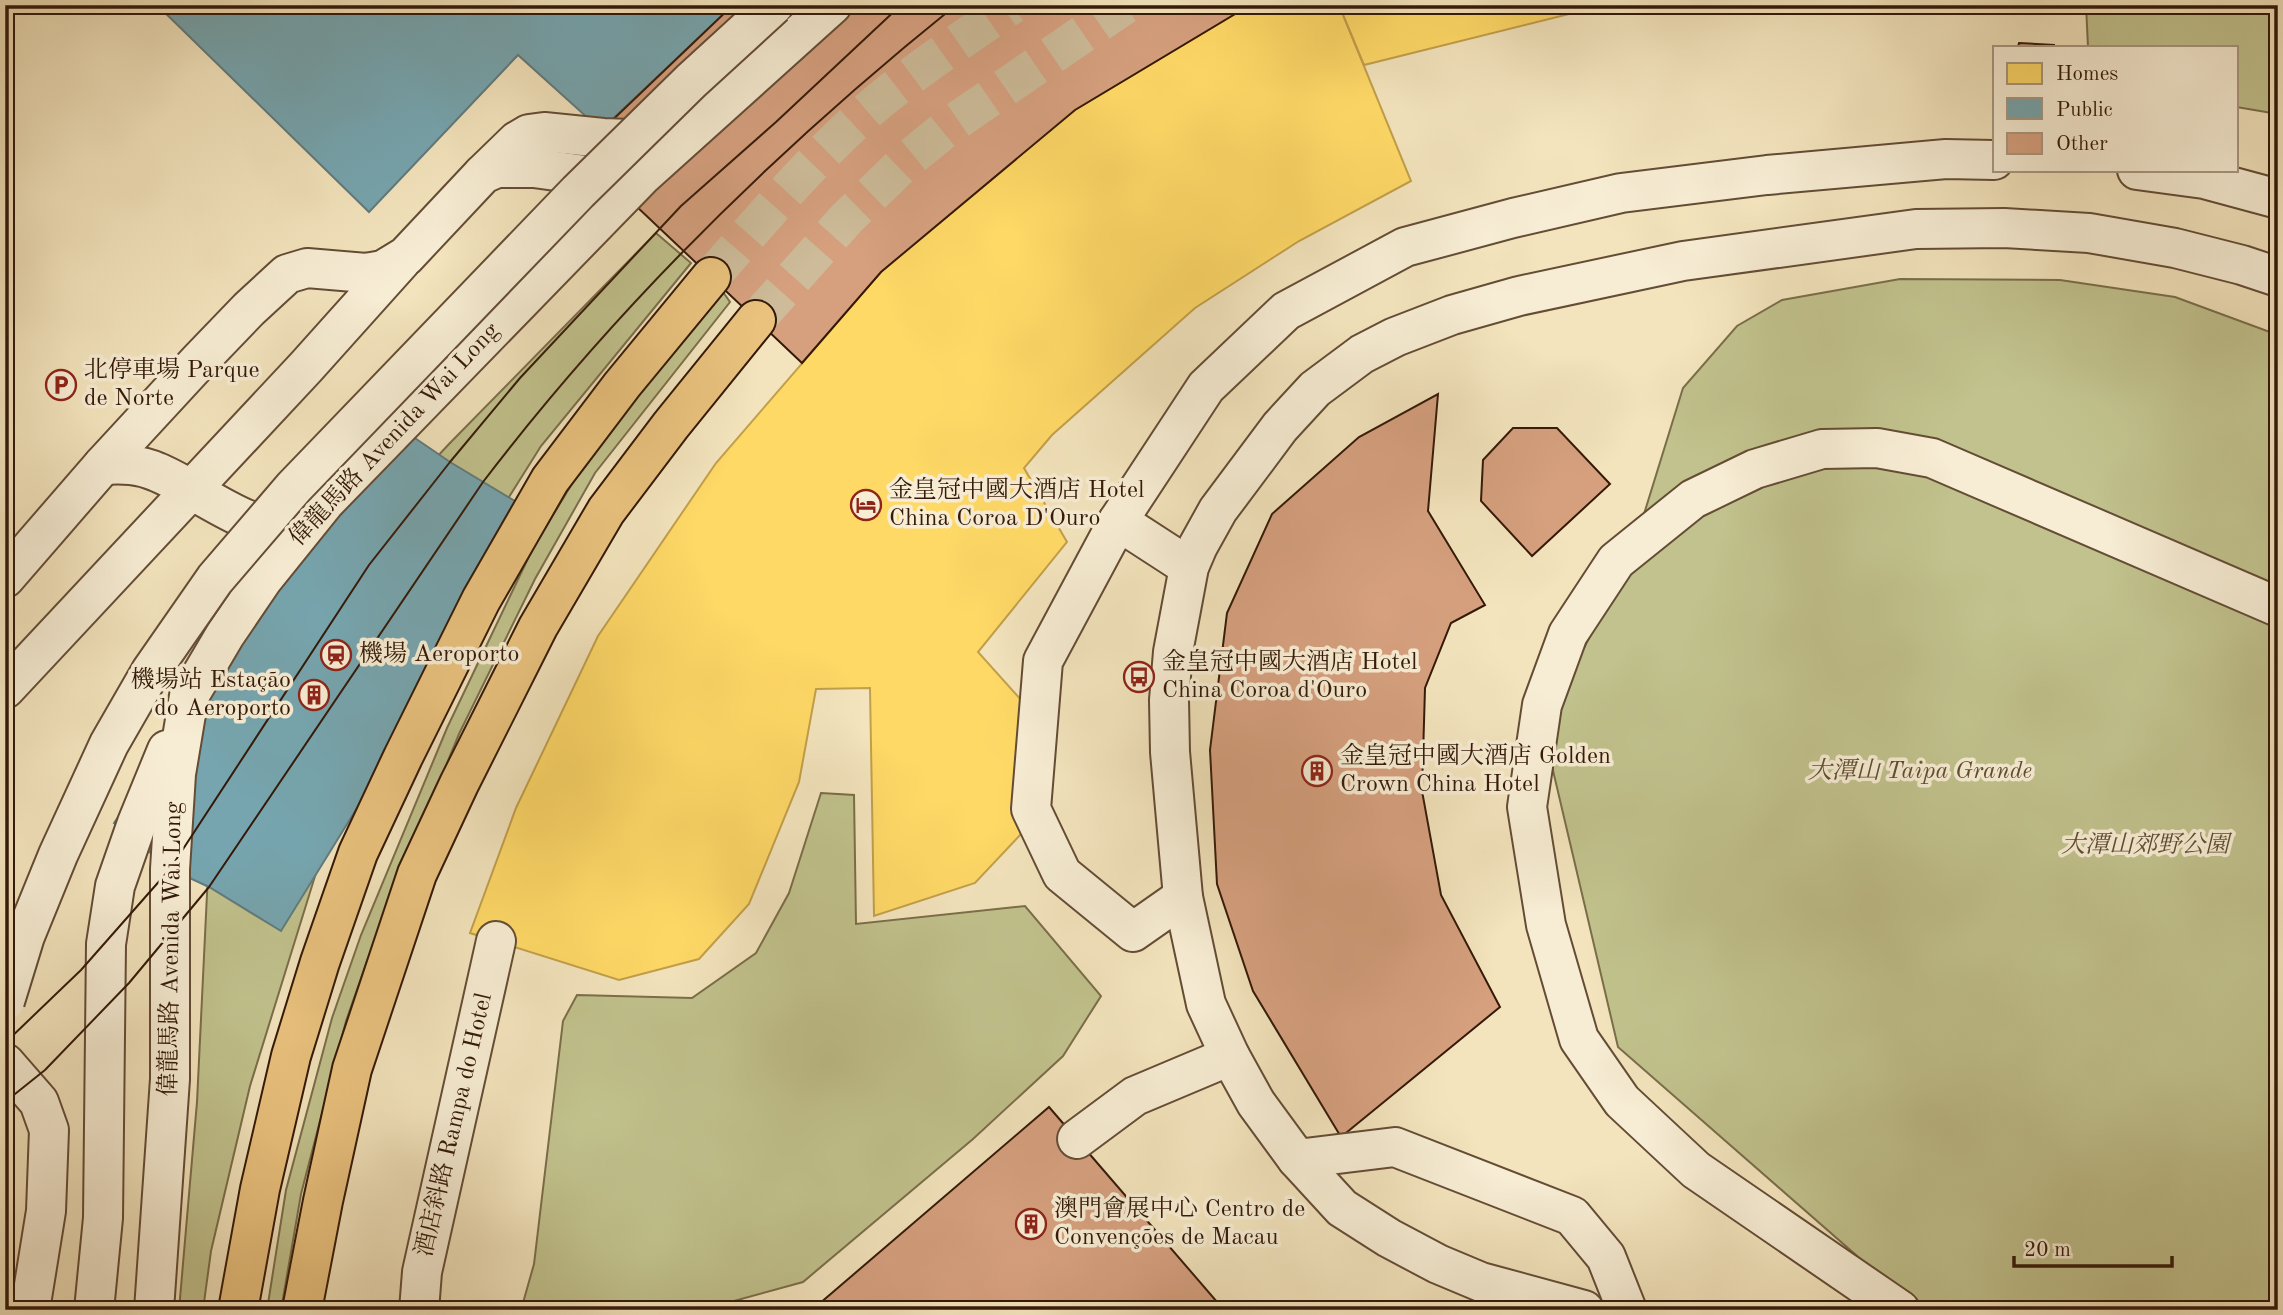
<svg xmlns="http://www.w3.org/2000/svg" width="2283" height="1315" font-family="'Old Standard TT','Noto Serif SC',serif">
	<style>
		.green { fill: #c1c28d; stroke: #7a6e4a; stroke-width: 2 }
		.homes { fill: #ffd966; stroke: #c29f4a; stroke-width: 2 }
		.public { fill: #76a5af; stroke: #627b7d; stroke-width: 2 }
		.building { fill: #d6a07f; stroke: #341908; stroke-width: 2 }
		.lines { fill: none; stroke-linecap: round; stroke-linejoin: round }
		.major-tunnel { stroke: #cdbb99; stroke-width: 38; stroke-dasharray: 38 19; stroke-linecap: butt }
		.minor-casing { stroke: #644c35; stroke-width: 42 }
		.major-casing { stroke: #341908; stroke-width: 42 }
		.minor { stroke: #f7edd4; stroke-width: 38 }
		.major { stroke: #eac27e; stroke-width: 38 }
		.tram { stroke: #341908; stroke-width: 2 }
		.minor-bridge-casing { stroke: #644c35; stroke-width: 42; stroke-linecap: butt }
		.minor-bridge { stroke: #f7edd4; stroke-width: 38 }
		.labels { text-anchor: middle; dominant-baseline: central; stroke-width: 7; stroke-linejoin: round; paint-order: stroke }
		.poi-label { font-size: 24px; fill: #341908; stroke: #f7edd4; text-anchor: start }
		.street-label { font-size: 24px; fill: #341908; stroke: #f7edd4 }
		.park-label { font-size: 24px; font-style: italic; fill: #5e4c30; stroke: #f7edd4 }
	</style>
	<rect width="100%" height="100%" fill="#f3e4bd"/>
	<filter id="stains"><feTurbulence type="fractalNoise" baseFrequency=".00286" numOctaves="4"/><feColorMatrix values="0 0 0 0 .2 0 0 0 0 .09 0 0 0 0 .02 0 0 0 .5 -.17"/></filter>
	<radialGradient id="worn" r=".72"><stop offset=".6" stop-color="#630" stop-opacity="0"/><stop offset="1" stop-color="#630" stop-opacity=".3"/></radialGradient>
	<g class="green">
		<path d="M2086 5H2278V114L2236 107V47H2088Z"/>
		<path d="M656 233 691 263 541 446 454 585 320 860 250 1086 211 1251 203 1310H179L197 1102 212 790 366 533 449 444Z"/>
		<path d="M1900 279 2060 280 2175 297 2278 335V1310H1875L1880 1276 1618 1047 1543 728 1631 556 1683 388 1737 326 1782 300Z"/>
		<path d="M723 292 730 302 595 473 535 579 459 734 375 938 346 1021 301 1194 281 1310H267L286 1190 332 1018 361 935 447 728 533 548 584 464 612 425Z"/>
		<path d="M821 793 854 795 856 924 1025 906 1101 996 1063 1056 973 1139 803 1282 701 1310H521L534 1264 563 1021 577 995 692 998 756 953 789 893Z"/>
	</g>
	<g class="homes">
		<path d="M1250 5H1339L1411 181 1299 241 1195 308 1052 435 1024 468 1067 542 978 652 1022 701V833L975 883 874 916 870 688 816 689 799 782 749 904 699 959 619 980 470 933 516 808 598 636 716 463 881 272 902 253 1075 110Z"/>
		<path d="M1339 5H1986L1581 11 1364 65Z"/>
	</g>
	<g class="public">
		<path d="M157 5H733L601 130 518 55 369 212Z"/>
		<path d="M387 419 450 462 538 515 281 931 209 887 170 869 114 823Z"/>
	</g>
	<g class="building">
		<path d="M733 5H1250L1075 110 881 272 802 363 579 152Z"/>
		<path d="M2019 43 2054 45V47H2018Z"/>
		<path d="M1438 394 1428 511 1485 605 1451 623 1425 688 1422 791 1441 895 1500 1007 1341 1137 1253 991 1217 884 1210 750 1227 613 1272 514 1359 437Z"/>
		<path d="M1513 428H1557L1610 484 1532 556 1481 501 1483 460Z"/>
		<path d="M1049 1107 1224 1310H812Z"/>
	</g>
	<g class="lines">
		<g class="major-tunnel">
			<path d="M711 277C760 221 809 163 865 113 911 73 962 40 1012 5"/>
			<path d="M756 320 847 218 905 162 949 126 1125 5"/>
		</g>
		<g class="minor-casing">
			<g id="minor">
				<path d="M2137 170 2204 179 2278 199"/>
				<path d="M483 174 517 141 529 134 544 132 603 138 658 140"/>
				<path d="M103 465C123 464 139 464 157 472 195 487 253 536 293 527"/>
				<path d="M1118 521 1189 567"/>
				<path d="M5 578 103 465 199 361 249 309 287 274 307 268 366 273 383 270 406 256 483 174 497 168H534L621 180"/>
				<path d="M5 689 306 367 401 261"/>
				<path d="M1183 897 1133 932 1062 874 1031 809 1043 661 1118 521 1206 387 1286 311 1405 247 1513 218 1621 193 1767 175 1946 159 1994 160"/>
				<path d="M5 1063 39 1102 49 1130 46 1211 30 1310"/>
				<path d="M1077 1139 1135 1096 1230 1056"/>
				<path d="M1297 1159 1395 1147 1572 1216 1606 1257 1627 1310"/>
				<path d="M94 1310 103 1218 106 944 115 886 137 823 167 750"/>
				<path d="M154 1310 170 1079V869L176 774 189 696 225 635 263 579 325 502 641 177 832 5"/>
				<path d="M419 1310 422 1272 496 941"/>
				<path d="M1584 1310 1481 1282 1438 1264 1389 1238 1342 1208 1297 1159 1256 1103 1230 1056 1206 1004 1183 897 1170 752 1169 700 1173 652 1189 567 1198 546 1218 510 1280 427 1315 389 1362 354 1395 337 1452 315 1519 296 1683 261 1916 229 2004 228 2089 233 2175 248 2242 265 2278 277"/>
				<path d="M1900 1310 1696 1170 1622 1101 1579 1039 1546 925 1527 807 1542 705 1568 634 1616 561 1693 499 1755 469 1822 449 1877 448 1932 458 2278 607"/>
			</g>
		</g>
		<g class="major-casing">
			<g id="major">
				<path d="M238 1310 260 1189 291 1056 320 962 358 853 403 757 481 600 550 480 622 385 711 277"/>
				<path d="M302 1310 323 1201 352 1069 417 874 459 784 538 627 606 511 671 425 756 320"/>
			</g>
		</g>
		<use href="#minor" class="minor"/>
		<use href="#major" class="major"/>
		<g class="tram">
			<path d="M5 1043 81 970 170 869 369 565 450 462 520 378 681 206 776 122 901 5"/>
			<path d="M5 1102 45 1070 129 983 209 887 483 482C618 305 782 145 956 5"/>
		</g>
		<g class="minor-bridge-casing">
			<path id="minor-bridge" d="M5 1001 25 936 58 855 109 744 151 671 215 579 294 487 578 192 691 81 774 5"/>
		</g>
		<use href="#minor-bridge" class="minor-bridge"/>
	</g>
	<defs>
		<g id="parking-ring" transform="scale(1.575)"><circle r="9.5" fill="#f7edd4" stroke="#8f2418" stroke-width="1.5"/><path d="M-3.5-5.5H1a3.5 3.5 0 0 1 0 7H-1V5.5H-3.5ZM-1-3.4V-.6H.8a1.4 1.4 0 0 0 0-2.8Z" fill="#8f2418"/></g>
		<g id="hotel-ring" transform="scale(1.575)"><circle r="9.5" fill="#f7edd4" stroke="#8f2418" stroke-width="1.5"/><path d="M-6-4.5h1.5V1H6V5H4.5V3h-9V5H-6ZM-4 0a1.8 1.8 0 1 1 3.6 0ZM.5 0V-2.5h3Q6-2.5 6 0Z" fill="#8f2418"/></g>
		<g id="station-ring" transform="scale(1.575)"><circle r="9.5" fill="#f7edd4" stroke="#8f2418" stroke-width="1.5"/><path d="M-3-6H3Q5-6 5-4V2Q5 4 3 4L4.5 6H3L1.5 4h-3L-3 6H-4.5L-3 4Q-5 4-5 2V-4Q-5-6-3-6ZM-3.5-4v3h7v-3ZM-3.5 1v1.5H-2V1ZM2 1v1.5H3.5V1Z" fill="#8f2418"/></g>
		<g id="bus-ring" transform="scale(1.575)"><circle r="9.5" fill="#f7edd4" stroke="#8f2418" stroke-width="1.5"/><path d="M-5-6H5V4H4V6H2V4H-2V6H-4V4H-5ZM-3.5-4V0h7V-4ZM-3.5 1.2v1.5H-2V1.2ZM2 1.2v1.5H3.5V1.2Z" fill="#8f2418"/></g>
		<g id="building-ring" transform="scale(1.575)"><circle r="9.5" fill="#f7edd4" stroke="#8f2418" stroke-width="1.5"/><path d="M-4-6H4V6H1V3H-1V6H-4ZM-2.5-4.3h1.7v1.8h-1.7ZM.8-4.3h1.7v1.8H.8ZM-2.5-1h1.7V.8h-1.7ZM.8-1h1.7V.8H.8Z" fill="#8f2418"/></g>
	</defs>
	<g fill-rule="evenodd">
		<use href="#parking-ring" x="61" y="385"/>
		<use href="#hotel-ring" x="866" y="505"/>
		<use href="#station-ring" x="336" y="655"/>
		<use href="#bus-ring" x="1139" y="677"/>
		<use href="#building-ring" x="314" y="695"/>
		<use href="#building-ring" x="1317" y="771"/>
		<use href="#building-ring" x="1031" y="1224"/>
	</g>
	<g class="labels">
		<g class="poi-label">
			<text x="84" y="371">北停車場 Parque<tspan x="84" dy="28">de Norte</tspan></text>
			<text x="889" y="491">金皇冠中國大酒店 Hotel<tspan x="889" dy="28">China Coroa D'Ouro</tspan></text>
			<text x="359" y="655">機場 Aeroporto</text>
			<text x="1162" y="663">金皇冠中國大酒店 Hotel<tspan x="1162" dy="28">China Coroa d'Ouro</tspan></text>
			<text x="291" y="681" text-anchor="end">機場站 Estação<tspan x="291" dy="28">do Aeroporto</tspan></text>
			<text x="1340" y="757">金皇冠中國大酒店 Golden<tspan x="1340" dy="28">Crown China Hotel</tspan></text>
			<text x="1054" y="1210">澳門會展中心 Centro de<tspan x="1054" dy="28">Convenções de Macau</tspan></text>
		</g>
		<g class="street-label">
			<text transform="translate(395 435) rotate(-47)">偉龍馬路 Avenida Wai Long</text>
			<text transform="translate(172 949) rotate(-89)">偉龍馬路 Avenida Wai Long</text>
			<text transform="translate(455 1125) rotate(-77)">酒店斜路 Rampa do Hotel</text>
		</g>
		<g class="park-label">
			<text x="1920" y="772">大潭山 Taipa Grande</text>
			<text x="2145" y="846">大潭山郊野公園</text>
		</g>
	</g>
	<rect width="2283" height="1315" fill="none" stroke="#f3e4bd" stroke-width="28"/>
	<rect x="7" y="7" width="2269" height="1301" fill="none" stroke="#341908" stroke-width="3.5"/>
	<rect x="14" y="14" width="2255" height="1287" fill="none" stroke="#341908" stroke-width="2"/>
	<rect x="1993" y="46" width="245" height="126" fill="#f7edd4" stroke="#a99882" stroke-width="2"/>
	<rect x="2007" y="63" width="35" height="21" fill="#ffd966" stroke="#a99882" stroke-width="2"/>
	<text x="2056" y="80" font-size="21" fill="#341908">Homes</text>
	<rect x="2007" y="98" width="35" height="21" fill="#76a5af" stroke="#a99882" stroke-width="2"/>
	<text x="2056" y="116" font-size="21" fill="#341908">Public</text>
	<rect x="2007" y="133" width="35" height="21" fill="#d6a07f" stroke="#a99882" stroke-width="2"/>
	<text x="2056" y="150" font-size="21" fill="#341908">Other</text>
	<path d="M2014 1256v10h158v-10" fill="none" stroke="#341908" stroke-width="3.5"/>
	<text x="2024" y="1256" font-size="21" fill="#341908" stroke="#f7edd4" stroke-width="5" paint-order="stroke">20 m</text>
	<rect width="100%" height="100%" filter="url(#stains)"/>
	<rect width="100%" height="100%" fill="url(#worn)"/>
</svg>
